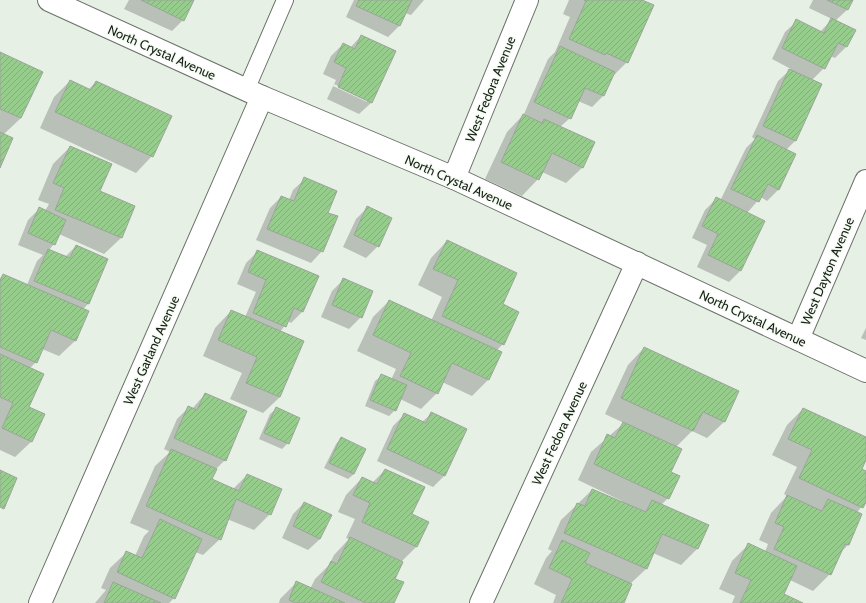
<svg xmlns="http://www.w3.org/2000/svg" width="866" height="603" font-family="Cabin,sans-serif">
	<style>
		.shadow { fill: #0003; fill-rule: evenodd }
		.building { fill: url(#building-hatch); stroke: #9ca59b }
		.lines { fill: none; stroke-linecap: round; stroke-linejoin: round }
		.lane-casing { stroke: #6a7269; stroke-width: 18 }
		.street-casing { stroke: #6a7269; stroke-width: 24 }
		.lane { stroke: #fff; stroke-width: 16 }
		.street { stroke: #fff; stroke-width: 22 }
		.labels { text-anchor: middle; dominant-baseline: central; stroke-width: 3; stroke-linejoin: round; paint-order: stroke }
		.street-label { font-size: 13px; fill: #191c18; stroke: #f4fdf2 }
	</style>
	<defs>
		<pattern id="building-hatch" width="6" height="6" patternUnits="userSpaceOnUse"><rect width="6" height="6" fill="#96cc8c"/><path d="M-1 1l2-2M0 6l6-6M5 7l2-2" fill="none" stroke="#81af78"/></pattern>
	</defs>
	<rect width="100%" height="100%" fill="#e7f0e5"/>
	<g class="shadow">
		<path d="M129 0H193L183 20 172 31 124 9Z"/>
		<path d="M354 0H424L411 15 405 13 399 26 388 37 346 17Z"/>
		<path d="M569 0H640L627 62 612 77 603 96 592 107 578 101 570 118 560 127 583 167 566 183 542 172 538 179 522 196 485 179 507 132 524 114 548 59 555 52 570 17 563 14Z"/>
		<path d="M813 0H852L848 9 835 21 854 31 846 47 835 58 830 56 824 68 812 80 821 85 795 141 786 150 779 189 767 201 761 197 747 213 740 271 729 282 697 267 707 245 692 238 705 210 716 199 720 201 746 148 755 139 752 137 778 81 791 69 772 59 785 32 797 21 820 32 832 19 809 8Z"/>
		<path d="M361 36 394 51 371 103 359 114 327 99 336 80 323 74 331 56 343 44 350 48ZM334 84 367 100V102L333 86Z"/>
		<path d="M0 53 21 118 4 134 0 165Z"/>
		<path d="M70 81 88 90 96 82 152 156 136 173 40 128 54 97Z"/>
		<path d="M70 147 99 192 134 207 121 238 104 254 59 234 54 244 49 250 65 257 76 246 107 259 88 304 83 309 76 340 59 356 42 349 36 362 30 368 28 407 32 441 15 457 0 450V278L3 275 27 285 37 261 43 255 18 245 28 220 39 209 45 211 49 204 38 200 53 164Z"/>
		<path d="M305 179 327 213 322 251 311 263 256 240 270 208 281 197 289 200 293 190Z"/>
		<path d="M367 208 378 246 366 258 343 247 356 219Z"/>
		<path d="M447 241 501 305 503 344 496 351 501 353 488 380 472 396 442 382 437 393 421 409 400 399 395 410 389 416 365 406 375 381 381 376 391 380 396 369 357 351 373 317 389 301 431 321 442 297 418 285 431 258Z"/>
		<path d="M258 251 302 312 291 323 288 321 280 332 303 342 280 397 263 413 230 399 242 373 203 356 215 328 231 311 245 317 256 292 237 284 246 263Z"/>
		<path d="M344 279 372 292 361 317 349 329 321 317 332 291Z"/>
		<path d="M866 328V340L861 338Z"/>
		<path d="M644 348 738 392 724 422 707 438 692 431 676 447 670 473 668 498 661 505 707 526 697 549 681 565 653 553 646 569 630 584 623 603H553L556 595 534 584 546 558 552 551 548 549 561 520 592 490 622 503V501L578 480 591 452 624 423 605 414 628 365Z"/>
		<path d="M205 394 225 460 215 470 211 480 233 489 247 475 270 514 254 530 227 519 220 539 203 555 195 552 174 598 169 603H95L106 590 101 588 110 568 127 552 135 556 144 536 149 531 130 523 155 466 170 452 164 449 177 419 188 408 192 409Z"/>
		<path d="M276 409 288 443 282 449 259 439 270 414Z"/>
		<path d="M803 409 866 439V457L860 470 866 473V500L857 513 861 515 848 545 840 553 830 574 813 591 790 580 783 595 801 603H732L735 596 719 589 732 561 748 545 765 552 768 544 759 540 771 513 787 496 784 494 797 467 772 455 787 425Z"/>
		<path d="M432 413 466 429 444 476 433 487 377 461 393 426 405 414 422 422Z"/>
		<path d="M341 438 354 474 348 479 324 468 336 444Z"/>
		<path d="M385 470 411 515 416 547 401 562 394 579 393 603H279L280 599 297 582 310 589 315 579 329 565 334 555 349 539 346 538 355 519 338 512 346 495 362 478 372 483Z"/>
		<path d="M304 503 330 516 320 539 308 550 282 538 293 514Z"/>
	</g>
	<g class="building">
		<path d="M141 0H194L184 21Z"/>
		<path d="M359 0H412L400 26 356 6Z"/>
		<path d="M584 0H642L654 5 628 63 606 53 605 55 569 39 586 1Z"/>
		<path d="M827 0H853L848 10Z"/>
		<path d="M831 18 856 30 847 47 838 43 825 69 782 48 796 19 824 33Z"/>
		<path d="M361 35 396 51 372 103 338 87 346 68 334 62 343 43 355 49Z"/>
		<path d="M560 46 615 72 604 96 585 88 571 119 534 102Z"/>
		<path d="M0 52 43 72 21 118 0 109Z"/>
		<path d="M789 69 822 84 796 141 763 126Z"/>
		<path d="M70 80 91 90 96 81 172 116 153 157 55 112Z"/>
		<path d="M523 114 542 123 544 119 595 142 583 168 552 153 539 180 501 162Z"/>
		<path d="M0 132 13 138 0 168Z"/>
		<path d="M757 135 796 154 779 190 768 184 759 202 731 189Z"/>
		<path d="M70 146 112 164 100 191 135 206 122 238 55 210 64 188 53 183Z"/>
		<path d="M304 177 337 191 328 213 338 216 323 252 267 229 281 196 294 201Z"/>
		<path d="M716 197 765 221 741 271 708 255 718 234 702 226Z"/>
		<path d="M367 206 392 218 379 247 354 235Z"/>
		<path d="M39 207 66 220 55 245 28 233Z"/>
		<path d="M447 240 517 273 503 304 519 312 504 345 442 316 458 280 433 269Z"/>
		<path d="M76 245 108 259 89 304 34 281 48 249 70 258Z"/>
		<path d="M257 250 319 276 303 312 294 308 286 327 253 313 266 280 248 272Z"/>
		<path d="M3 274 89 311 76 341 51 330 37 363 0 347V281Z"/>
		<path d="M343 278 373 291 362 318 332 305Z"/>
		<path d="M389 300 502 352 489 380 452 363 438 394 400 376 411 353 373 335Z"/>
		<path d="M231 310 304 341 280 397 246 383 257 357 218 340Z"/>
		<path d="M644 347 739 391 725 422 703 412 693 431 621 398Z"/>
		<path d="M0 354 44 374 29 407 45 414 32 442 2 428 13 403 0 397Z"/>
		<path d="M381 374 407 385 396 411 370 400Z"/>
		<path d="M205 393 247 411 226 461 174 438 188 406 197 410Z"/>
		<path d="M276 407 300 418 289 444 264 433Z"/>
		<path d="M803 408 866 437V460L862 469 866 471V502L863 508 799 478 812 450 788 439Z"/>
		<path d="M431 412 467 429 445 476 387 449 404 413 426 423Z"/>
		<path d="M623 422 682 449 671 472 680 476 669 499 594 464 607 434 615 438Z"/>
		<path d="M341 437 366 449 354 474 329 463Z"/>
		<path d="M171 449 217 469 212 479 239 491 247 474 282 489 271 515 236 499 221 540 146 506Z"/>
		<path d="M385 469 425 487 412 514 429 522 417 547 362 522 370 503 353 495 362 477 377 484Z"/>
		<path d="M0 470 17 478 4 509 0 507Z"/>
		<path d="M592 489 646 512 652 500 709 525 698 549 662 534 647 569 564 533 577 503 585 506Z"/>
		<path d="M787 495 822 511 828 499 862 514 849 545 845 544 831 575 774 549 784 527 775 523Z"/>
		<path d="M304 502 332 515 320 539 293 526Z"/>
		<path d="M160 519 202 539 175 599 117 572 126 551 142 558Z"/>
		<path d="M350 537 403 562 395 579 404 582 394 603H366L321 582 331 561 337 564Z"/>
		<path d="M562 540 590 553 585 563 632 584 624 603H561L572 579 549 568Z"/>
		<path d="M748 543 797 566 784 594 803 603H740L751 580 735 573Z"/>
		<path d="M296 581 345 603H295L289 600Z"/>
		<path d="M113 582 161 603H104Z"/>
	</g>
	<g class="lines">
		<g class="lane-casing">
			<path id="lane" d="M246 90 285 0"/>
		</g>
		<g class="street-casing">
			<g id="street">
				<path d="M49 0 262 97 454 178 866 371"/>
				<path d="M454 178 527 0"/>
				<path d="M798 339 866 181"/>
				<path d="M40 603 262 97"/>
				<path d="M481 603 637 263"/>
			</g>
		</g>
		<use href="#lane" class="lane"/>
		<use href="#street" class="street"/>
	</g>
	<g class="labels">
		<g class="street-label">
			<text transform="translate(162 52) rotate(24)">North Crystal Avenue</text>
			<text transform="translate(490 89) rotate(-68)">West Fedora Avenue</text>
			<text transform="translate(459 182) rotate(24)">North Crystal Avenue</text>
			<text transform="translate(827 271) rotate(-67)">West Dayton Avenue</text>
			<text transform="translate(753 318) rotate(25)">North Crystal Avenue</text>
			<text transform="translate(151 350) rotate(-66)">West Garland Avenue</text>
			<text transform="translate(559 433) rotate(-65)">West Fedora Avenue</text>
		</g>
	</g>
</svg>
